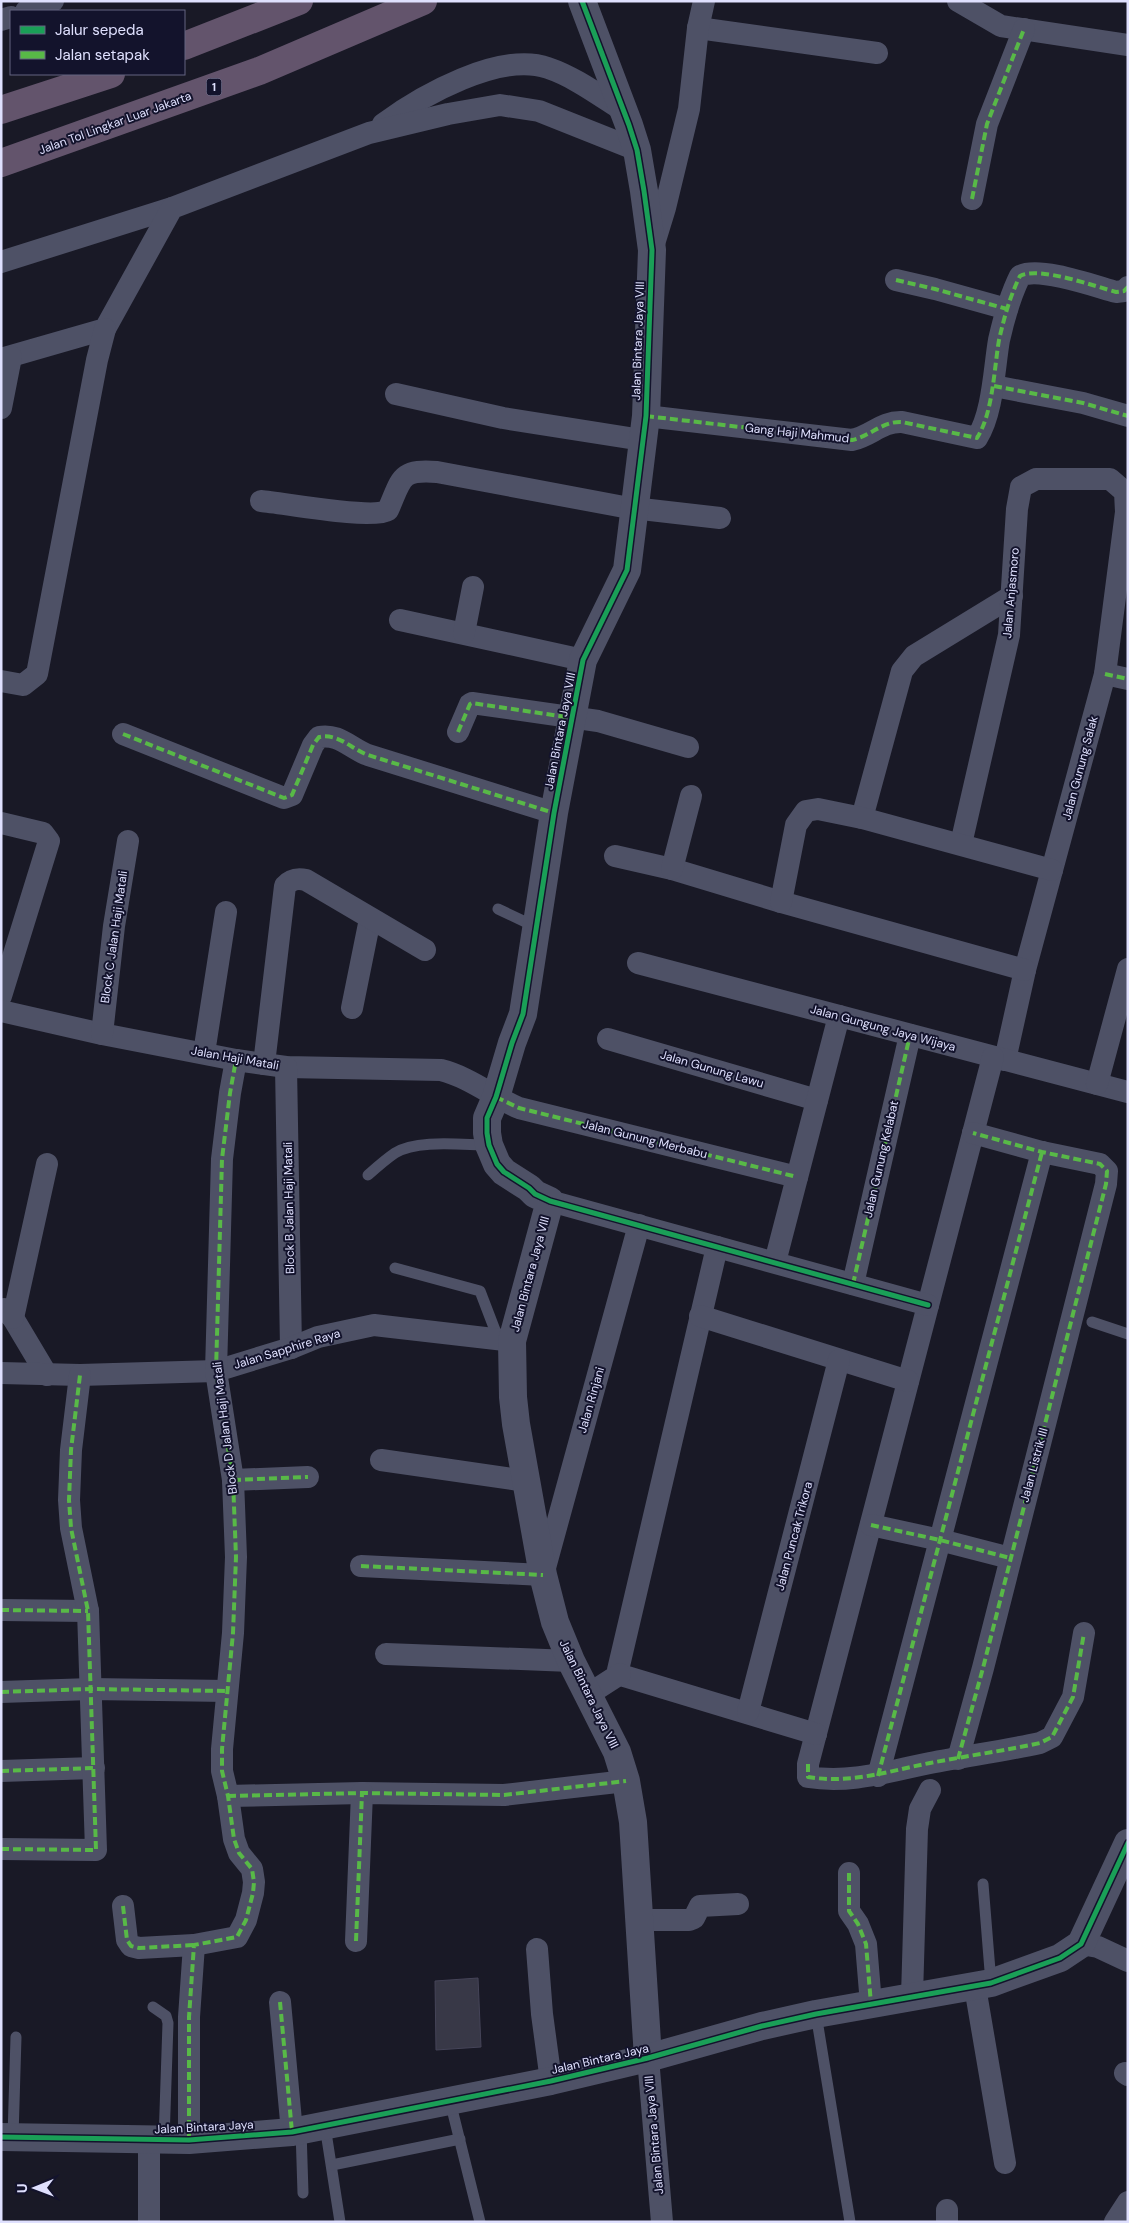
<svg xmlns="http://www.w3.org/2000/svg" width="1129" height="2223" font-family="'DM Sans',sans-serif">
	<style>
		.building { fill: #383847; stroke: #454458 }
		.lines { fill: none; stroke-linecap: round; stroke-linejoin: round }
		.service { stroke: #4e5166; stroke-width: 11 }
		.minor { stroke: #4e5166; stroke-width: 22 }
		.tertiary { stroke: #4e5166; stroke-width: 28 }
		.motorway { stroke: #63546c; stroke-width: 28 }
		.quiet { stroke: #58b947; stroke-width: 4; stroke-dasharray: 8 4; stroke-linecap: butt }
		.cycleway-casing { stroke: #13132c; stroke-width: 8 }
		.cycleway { stroke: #1a9f57; stroke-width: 5 }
		.labels { text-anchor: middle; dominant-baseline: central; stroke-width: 4; stroke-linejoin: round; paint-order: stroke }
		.shield { fill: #13132c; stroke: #a2a2bf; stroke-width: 1 }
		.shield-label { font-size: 11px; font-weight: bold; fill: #dfe0fe }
		.street-label { font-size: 12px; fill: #dfe0fe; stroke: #13132c }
	</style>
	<rect width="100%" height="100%" fill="#191926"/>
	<path class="building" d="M478 1978 481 2047 436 2050 435 1981Z"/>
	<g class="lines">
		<g class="service">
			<path d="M498 909 536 927"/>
			<path d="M368 1175C377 1167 386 1159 395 1153 417 1139 463 1145 489 1145"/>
			<path d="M395 1268 480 1291 498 1338"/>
			<path d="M1092 1322 1128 1334"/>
			<path d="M983 1884 991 1983"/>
			<path d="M153 2007 166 2016 168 2023 164 2140"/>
			<path d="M816 2014 850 2222"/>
			<path d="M450 2101 480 2222"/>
			<path d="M325 2126 340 2222"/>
			<path d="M301 2130 303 2193"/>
			<path d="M13 2137 16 2037"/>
			<path d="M332 2165 460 2139"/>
		</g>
		<g class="minor">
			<path d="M958 1 1001 26 1128 45"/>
			<path d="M26 11 53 1"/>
			<path d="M1 20 11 17"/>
			<path d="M698 28 877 53"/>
			<path d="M383 124C421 96 500 51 548 68 575 77 600 96 624 111"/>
			<path d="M972 199 987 124 1024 29"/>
			<path d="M653 247 665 208 689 109 698 28 704 1"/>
			<path d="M1 262 172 208"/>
			<path d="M896 280 935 289 1007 309"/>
			<path d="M1 359 105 329 172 208 369 133 448 114 500 105 539 111 637 150"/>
			<path d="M994 386 1083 403 1128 416"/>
			<path d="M396 394 503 418 642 440"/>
			<path d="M1 408 11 357"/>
			<path d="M646 416 852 440C871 436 882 421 902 422L977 438C993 413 994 369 999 340 1004 318 1010 296 1020 276 1039 266 1094 286 1116 292L1124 291 1128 287"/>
			<path d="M261 501C284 503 373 520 388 510 402 479 399 469 437 472L624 507 720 518"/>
			<path d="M400 620 583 660"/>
			<path d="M464 633 473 587"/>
			<path d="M1105 674 1128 679"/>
			<path d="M1 681 23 685 37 674 97 360 105 329"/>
			<path d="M458 732 470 704 472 703 598 721 688 747"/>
			<path d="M123 734 284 798 292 795 313 745 319 737C339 733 351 749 368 755L554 813"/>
			<path d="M862 818 902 671 914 656 1012 596"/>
			<path d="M1 823 43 833 49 841 1 996"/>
			<path d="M961 844 1009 635 1017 509 1021 487 1036 479H1110L1125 492 1126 512 1105 674 1025 970 1005 1060"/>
			<path d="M615 856 672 869 781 902 1025 970"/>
			<path d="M672 869 691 796"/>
			<path d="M781 902 796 825 806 811 818 809 862 818 1052 870"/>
			<path d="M638 963 1128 1092"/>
			<path d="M352 1008 370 919"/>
			<path d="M1 1011 102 1034 236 1060 286 1067 441 1070C469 1077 492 1096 519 1108L797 1177"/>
			<path d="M102 1034 114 926 128 841"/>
			<path d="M608 1039 817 1100"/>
			<path d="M204 1053 226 912"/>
			<path d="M993 1057 808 1764V1777C851 1784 889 1771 930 1763 966 1756 1003 1751 1040 1743L1052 1737 1073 1697 1084 1633"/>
			<path d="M264 1064 285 886C291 879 297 878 306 880L425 950"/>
			<path d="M286 1067 291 1348"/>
			<path d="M1097 1084 1128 969"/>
			<path d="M550 1201 928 1305"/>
			<path d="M717 1247 618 1670 624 1676 816 1734"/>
			<path d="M775 1262 839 1016"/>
			<path d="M853 1284 910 1035"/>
			<path d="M4 1309 13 1318 47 1375"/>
			<path d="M700 1316 908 1381"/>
			<path d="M13 1318 47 1164"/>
			<path d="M1 1373 80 1375 216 1371 291 1348 318 1337 374 1325 512 1341"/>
			<path d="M381 1460 526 1481"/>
			<path d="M233 1480 308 1477"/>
			<path d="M871 1525 940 1540 1010 1558"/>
			<path d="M361 1566 543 1575 639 1225"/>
			<path d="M1 1610 88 1611"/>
			<path d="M386 1654 571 1661"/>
			<path d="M1 1692 91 1689 227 1691"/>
			<path d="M589 1694 620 1674"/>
			<path d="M748 1712 839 1360"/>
			<path d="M958 1759 983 1668 1106 1184 1107 1171 1100 1164 1042 1152 973 1133"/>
			<path d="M1 1771 94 1768"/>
			<path d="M878 1776 1042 1152"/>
			<path d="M228 1796 362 1793 504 1795 626 1781"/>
			<path d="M1 1849 96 1850 88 1611 71 1528 69 1500 71 1450 80 1375"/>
			<path d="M849 1873V1911L858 1924 866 1944 871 2004"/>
			<path d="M123 1906 127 1940 131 1946 139 1948 194 1945"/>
			<path d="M639 1920H689L694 1918 700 1906 738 1904"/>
			<path d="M356 1941 362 1793"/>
			<path d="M1081 1944 1098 1947 1128 1961"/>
			<path d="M537 1949 542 2014 551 2081"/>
			<path d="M975 1987 1005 2163"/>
			<path d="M912 1996 917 1829 920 1809 930 1790"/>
			<path d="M280 2002 292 2132"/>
			<path d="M648 2058 662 2222"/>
			<path d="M1125 2073 1128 2075"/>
			<path d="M189 2140V2017L194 1945 237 1937 246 1920 253 1893 254 1882 252 1869 239 1853 234 1839 228 1796 222 1771V1749L233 1633 236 1557 233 1480 216 1371 222 1159 230 1093 236 1060"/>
			<path d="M149 2222V2140"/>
			<path d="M947 2222V2210"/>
			<path d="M1115 2222 1128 2202"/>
		</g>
		<g class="tertiary">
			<path d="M582 1 629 125 637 150 644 191 652 250 646 416 627 570 583 660 554 813 523 1014 512 1043 496 1097 487 1118V1133L489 1145 497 1164 504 1172 529 1188 535 1194 550 1201 512 1341 513 1397 516 1424 543 1575 555 1622 571 1661 617 1752 626 1781 633 1822 648 2058"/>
			<path d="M1 2137 189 2140 292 2132 551 2081 648 2058 762 2026 816 2014 991 1983 1060 1958 1081 1944 1128 1843"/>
		</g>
		<g class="motorway">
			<path d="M184 46 299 1"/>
			<path d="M1 110 111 74"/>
			<path d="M1 163 259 71 423 1"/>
		</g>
		<g class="quiet">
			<path d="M972 199 987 124 1024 29"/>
			<path d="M896 280 935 289 1007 309"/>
			<path d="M994 386 1083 403 1128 416"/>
			<path d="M646 416 852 440C871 436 882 421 902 422L977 438C993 413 994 369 999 340 1004 318 1010 296 1020 276 1039 266 1094 286 1116 292L1124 291 1128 287"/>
			<path d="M1105 674 1128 679"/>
			<path d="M458 732 470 704 472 703 573 718"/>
			<path d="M123 734 284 798 292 795 313 745 319 737C339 733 351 749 368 755L554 813"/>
			<path d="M496 1097 519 1108 797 1177"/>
			<path d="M853 1284 910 1035"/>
			<path d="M233 1480 308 1477"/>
			<path d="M871 1525 940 1540 1010 1558"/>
			<path d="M361 1566 543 1575"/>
			<path d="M1 1610 88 1611"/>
			<path d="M1 1692 91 1689 227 1691"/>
			<path d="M958 1759 983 1668 1106 1184 1107 1171 1100 1164 1042 1152 973 1133"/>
			<path d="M808 1764V1777C851 1784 889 1771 930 1763 966 1756 1003 1751 1040 1743L1052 1737 1073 1697 1084 1633"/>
			<path d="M1 1771 94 1768"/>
			<path d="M878 1776 1042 1152"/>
			<path d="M228 1796 362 1793 504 1795 626 1781"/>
			<path d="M1 1849 96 1850 88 1611 71 1528 69 1500 71 1450 80 1375"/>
			<path d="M849 1873V1911L858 1924 866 1944 871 2004"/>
			<path d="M123 1906 127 1940 131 1946 139 1948 194 1945"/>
			<path d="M356 1941 362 1793"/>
			<path d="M280 2002 292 2132"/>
			<path d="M189 2140V2017L194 1945 237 1937 246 1920 253 1893 254 1882 252 1869 239 1853 234 1839 228 1796 222 1771V1749L233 1633 236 1557 233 1480 216 1371 222 1159 230 1093 236 1060"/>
		</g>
		<g class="cycleway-casing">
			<g id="cycleway">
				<path d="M582 1 629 125 637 150 644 191 652 250 646 416 627 570 583 660 554 813 523 1014 512 1043 496 1097 487 1118V1133L489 1145 497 1164 504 1172 529 1188 535 1194 550 1201 928 1305"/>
				<path d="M1 2137 189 2140 292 2132 551 2081 648 2058 762 2026 816 2014 991 1983 1060 1958 1081 1944 1128 1843"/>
			</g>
		</g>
		<use href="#cycleway" class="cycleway"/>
	</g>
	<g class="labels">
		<rect class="shield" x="206.5" y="78.5" width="15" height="17" rx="4"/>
		<g class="shield-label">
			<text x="214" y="87">1</text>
		</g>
		<g class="street-label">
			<text transform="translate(115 123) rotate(-20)">Jalan Tol Lingkar Luar Jakarta</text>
			<text transform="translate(638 341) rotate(-88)">Jalan Bintara Jaya VIII</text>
			<text transform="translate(797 433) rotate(6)">Gang Haji Mahmud</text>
			<text transform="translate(1011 593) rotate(-85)">Jalan Anjasmoro</text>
			<text transform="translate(560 731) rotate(-79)">Jalan Bintara Jaya VIII</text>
			<text transform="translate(1080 768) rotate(-75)">Jalan Gunung Salak</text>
			<text transform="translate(114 937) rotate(-82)">Block C Jalan Haji Matali</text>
			<text transform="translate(883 1028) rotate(15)">Jalan Gungung Jaya Wijaya</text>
			<text transform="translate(235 1058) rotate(10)">Jalan Haji Matali</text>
			<text transform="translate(712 1069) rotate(16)">Jalan Gunung Lawu</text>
			<text transform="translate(645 1139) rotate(14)">Jalan Gunung Merbabu</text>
			<text transform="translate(881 1159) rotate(-77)">Jalan Gunung Kelabat</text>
			<text transform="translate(289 1208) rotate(-91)">Block B Jalan Haji Matali</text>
			<text transform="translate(530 1274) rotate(-75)">Jalan Bintara Jaya VIII</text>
			<text transform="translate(287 1349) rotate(-17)">Jalan Sapphire Raya</text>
			<text transform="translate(591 1400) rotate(-74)">Jalan Rinjani</text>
			<text transform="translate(225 1428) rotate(-97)">Block D Jalan Haji Matali</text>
			<text transform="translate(1034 1465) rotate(-75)">Jalan Listrik III</text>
			<text transform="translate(794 1536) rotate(-75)">Jalan Puncak Trikora</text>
			<text transform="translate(589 1694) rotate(64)">Jalan Bintara Jaya VIII</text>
			<text transform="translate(600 2059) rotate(-13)">Jalan Bintara Jaya</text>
			<text transform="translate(204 2127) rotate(-3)">Jalan Bintara Jaya</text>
			<text transform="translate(654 2135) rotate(-95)">Jalan Bintara Jaya VIII</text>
		</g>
	</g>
	<rect width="1129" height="2223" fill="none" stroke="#dfe0fe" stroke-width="5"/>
	<rect x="10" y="10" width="175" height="65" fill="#13132c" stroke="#656580"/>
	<rect x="20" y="26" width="25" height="8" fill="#1a9f57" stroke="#656580"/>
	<text x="55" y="35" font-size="15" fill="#dfe0fe">Jalur sepeda</text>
	<rect x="20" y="51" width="25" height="8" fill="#58b947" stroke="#656580"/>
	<text x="55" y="60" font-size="15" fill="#dfe0fe">Jalan setapak</text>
	<g transform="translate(35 2188) rotate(269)" stroke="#13132c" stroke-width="4" paint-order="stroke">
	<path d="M0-4L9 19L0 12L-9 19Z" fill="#dfe0fe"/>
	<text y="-8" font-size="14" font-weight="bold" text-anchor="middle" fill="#dfe0fe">U</text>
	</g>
</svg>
